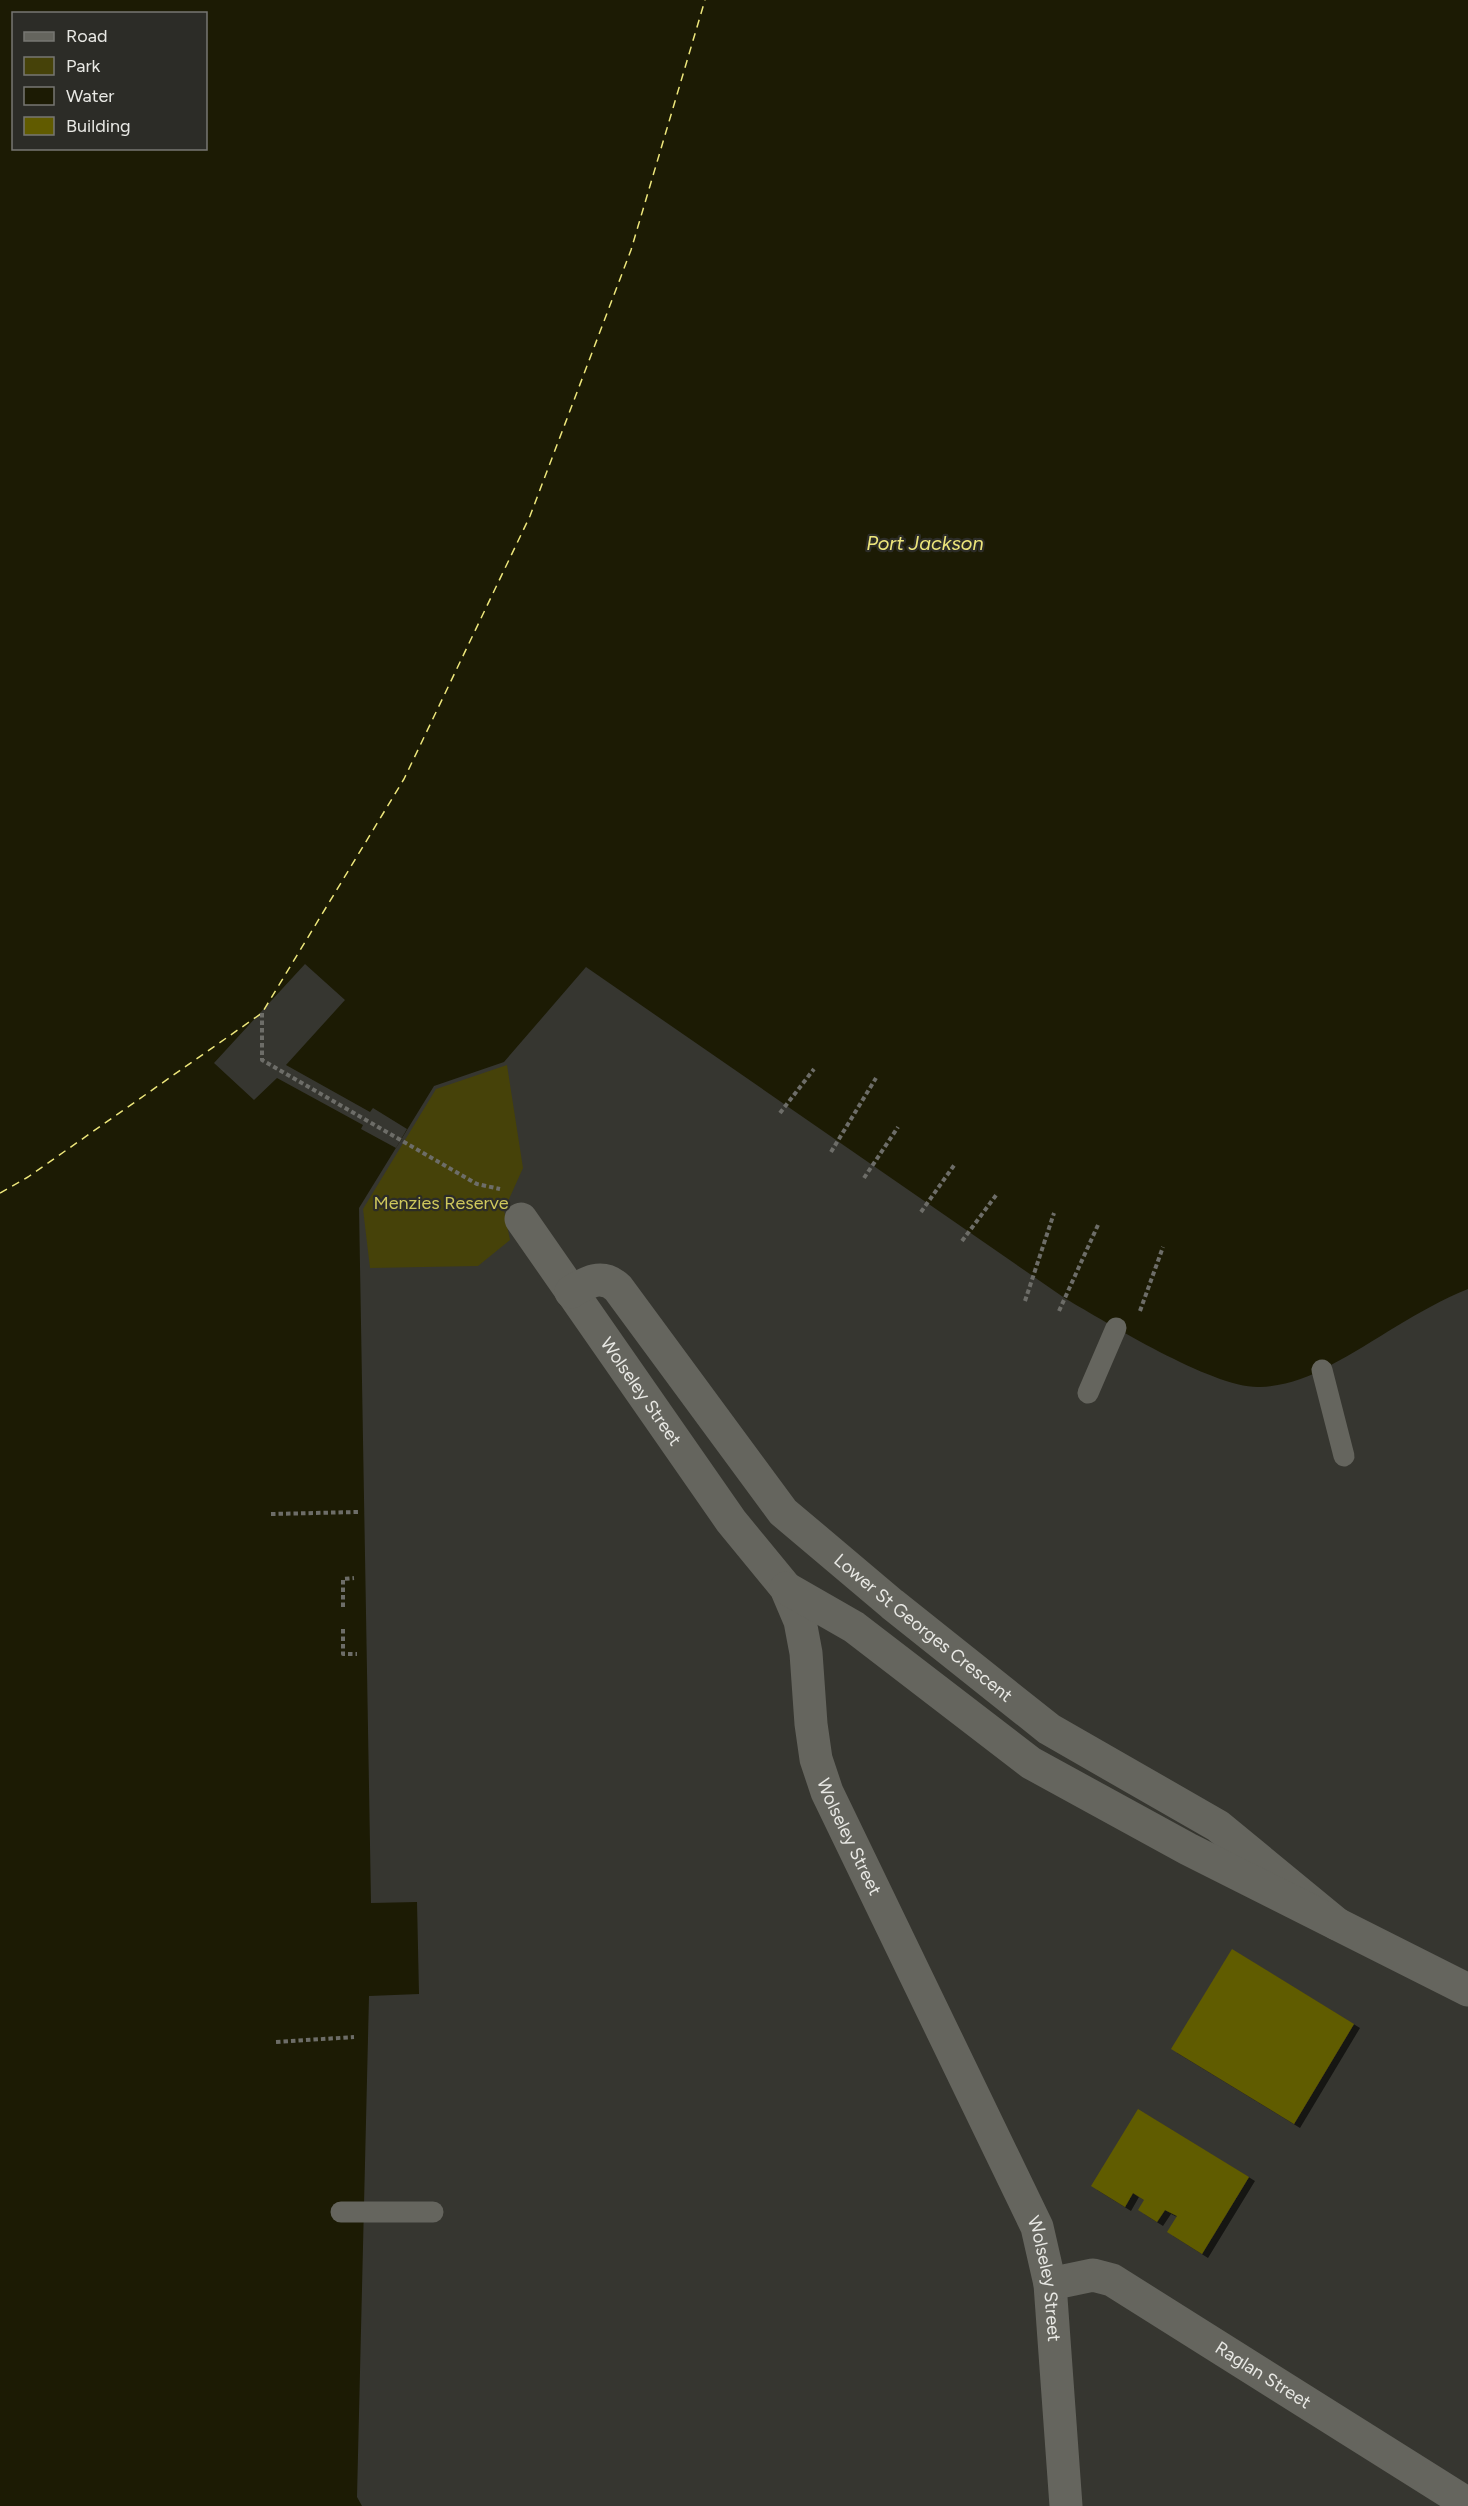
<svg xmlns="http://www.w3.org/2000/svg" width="1468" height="2506" font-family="Figtree,sans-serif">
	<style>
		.green { fill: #464209 }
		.water { fill: #1c1b04; fill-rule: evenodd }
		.pier { fill: #363630 }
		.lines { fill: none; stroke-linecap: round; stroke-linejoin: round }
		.ferry { stroke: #ede67b; stroke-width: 1.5; stroke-dasharray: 8 6; stroke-linecap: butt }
		.building { fill: #615b00; filter: url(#shadow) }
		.path { stroke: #6d6d68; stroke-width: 4; stroke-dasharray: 4.5 3; stroke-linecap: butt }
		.lane { stroke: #65655e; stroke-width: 21 }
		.street { stroke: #65655e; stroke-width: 33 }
		.labels { text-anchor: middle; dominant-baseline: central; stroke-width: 4.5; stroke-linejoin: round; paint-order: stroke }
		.park-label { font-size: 18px; fill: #cec75c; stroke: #2c2c27 }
		.street-label { font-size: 18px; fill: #e8e8e4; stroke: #2c2c27 }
		.water-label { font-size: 20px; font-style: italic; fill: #ede67b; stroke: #2c2c27 }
	</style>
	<defs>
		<filter id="shadow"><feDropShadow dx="6" dy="4" stdDeviation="0" flood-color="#0009"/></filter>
	</defs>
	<rect width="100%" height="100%" fill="#363630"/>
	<path class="green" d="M507 1065 523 1168 504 1210 510 1240 478 1266 370 1268 363 1209 436 1089Z"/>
	<path class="water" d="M0 0H1468V1289C1416 1310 1377 1341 1329 1366 1308 1378 1284 1386 1260 1387 1214 1389 1108 1323 1066 1299L586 967 504 1062 434 1086 359 1208 371 1903 417 1902 419 1994 369 1996 357 2497 362 2506H0ZM14 14H206V148H14Z"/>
	<path class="pier" d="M305 964 345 1000 286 1065 370 1112 373 1108 407 1129 396 1148 361 1129 363 1125 277 1078 254 1100 214 1063Z"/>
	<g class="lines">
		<path class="ferry" d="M0 1193 28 1177 262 1013 404 779 530 516 631 250 705 0"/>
	</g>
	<g class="building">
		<path d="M1232 1949 1354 2024 1294 2124 1171 2049Z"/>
		<path d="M1138 2109 1249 2177 1202 2254 1167 2232 1177 2216 1165 2210 1157 2222 1138 2210 1144 2200 1133 2193 1125 2207 1091 2186Z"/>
	</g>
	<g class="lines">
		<g class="path">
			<path d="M262 1013V1060L477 1184 500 1189"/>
			<path d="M780 1113 814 1069"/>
			<path d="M831 1152 876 1078"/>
			<path d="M864 1178 898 1127"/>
			<path d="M921 1212 955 1164"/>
			<path d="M962 1241 997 1194"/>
			<path d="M1025 1301 1054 1213"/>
			<path d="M1059 1311 1098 1225"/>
			<path d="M1140 1311 1163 1247"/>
			<path d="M271 1514 358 1512"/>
			<path d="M343 1607V1579L354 1578"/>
			<path d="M343 1629V1654H357"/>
			<path d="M276 2042 354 2037"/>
		</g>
		<g class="lane">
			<path d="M1322 1370 1344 1456"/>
			<path d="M1088 1393 1116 1328"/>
			<path d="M341 2212H433"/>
		</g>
		<g class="street">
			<path id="s1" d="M521 1219 731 1521 786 1588 800 1621 806 1653 811 1724 816 1759 827 1792 1037 2227 1050 2284 1066 2506"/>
			<path id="s2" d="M571 1292C587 1282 602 1273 618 1288L783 1512 892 1604 1049 1729 1218 1826 1337 1924"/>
			<path d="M786 1588 854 1627 1031 1763 1188 1849 1468 1990"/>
			<path id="s3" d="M1050 2284 1093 2275 1112 2280 1468 2504"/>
		</g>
	</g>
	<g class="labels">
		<g class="park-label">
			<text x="441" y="1203">Menzies Reserve</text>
		</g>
		<g class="street-label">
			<text stroke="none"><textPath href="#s1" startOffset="210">Wolseley Street</textPath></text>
			<text stroke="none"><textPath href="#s2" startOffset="512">Lower St Georges Crescent</textPath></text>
			<text stroke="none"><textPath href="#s1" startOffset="714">Wolseley Street</textPath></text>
			<text stroke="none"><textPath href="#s1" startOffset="1200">Wolseley Street</textPath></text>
			<text stroke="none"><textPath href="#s3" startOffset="242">Raglan Street</textPath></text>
		</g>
		<g class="water-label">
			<text x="925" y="543">Port Jackson</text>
		</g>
	</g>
	<rect x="12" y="12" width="195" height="138" fill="#2c2c27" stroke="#777773" stroke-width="1.5"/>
	<rect x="24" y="32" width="30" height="9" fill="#65655e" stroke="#777773" stroke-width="1.5"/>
	<text x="66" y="42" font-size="18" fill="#e8e8e4">Road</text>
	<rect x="24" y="57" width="30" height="18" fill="#464209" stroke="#777773" stroke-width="1.5"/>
	<text x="66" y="72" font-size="18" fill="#e8e8e4">Park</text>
	<rect x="24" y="87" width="30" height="18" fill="#1c1b04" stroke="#777773" stroke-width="1.5"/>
	<text x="66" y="102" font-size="18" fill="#e8e8e4">Water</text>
	<rect x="24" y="117" width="30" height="18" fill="#615b00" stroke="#777773" stroke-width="1.5"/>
	<text x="66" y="132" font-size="18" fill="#e8e8e4">Building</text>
</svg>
